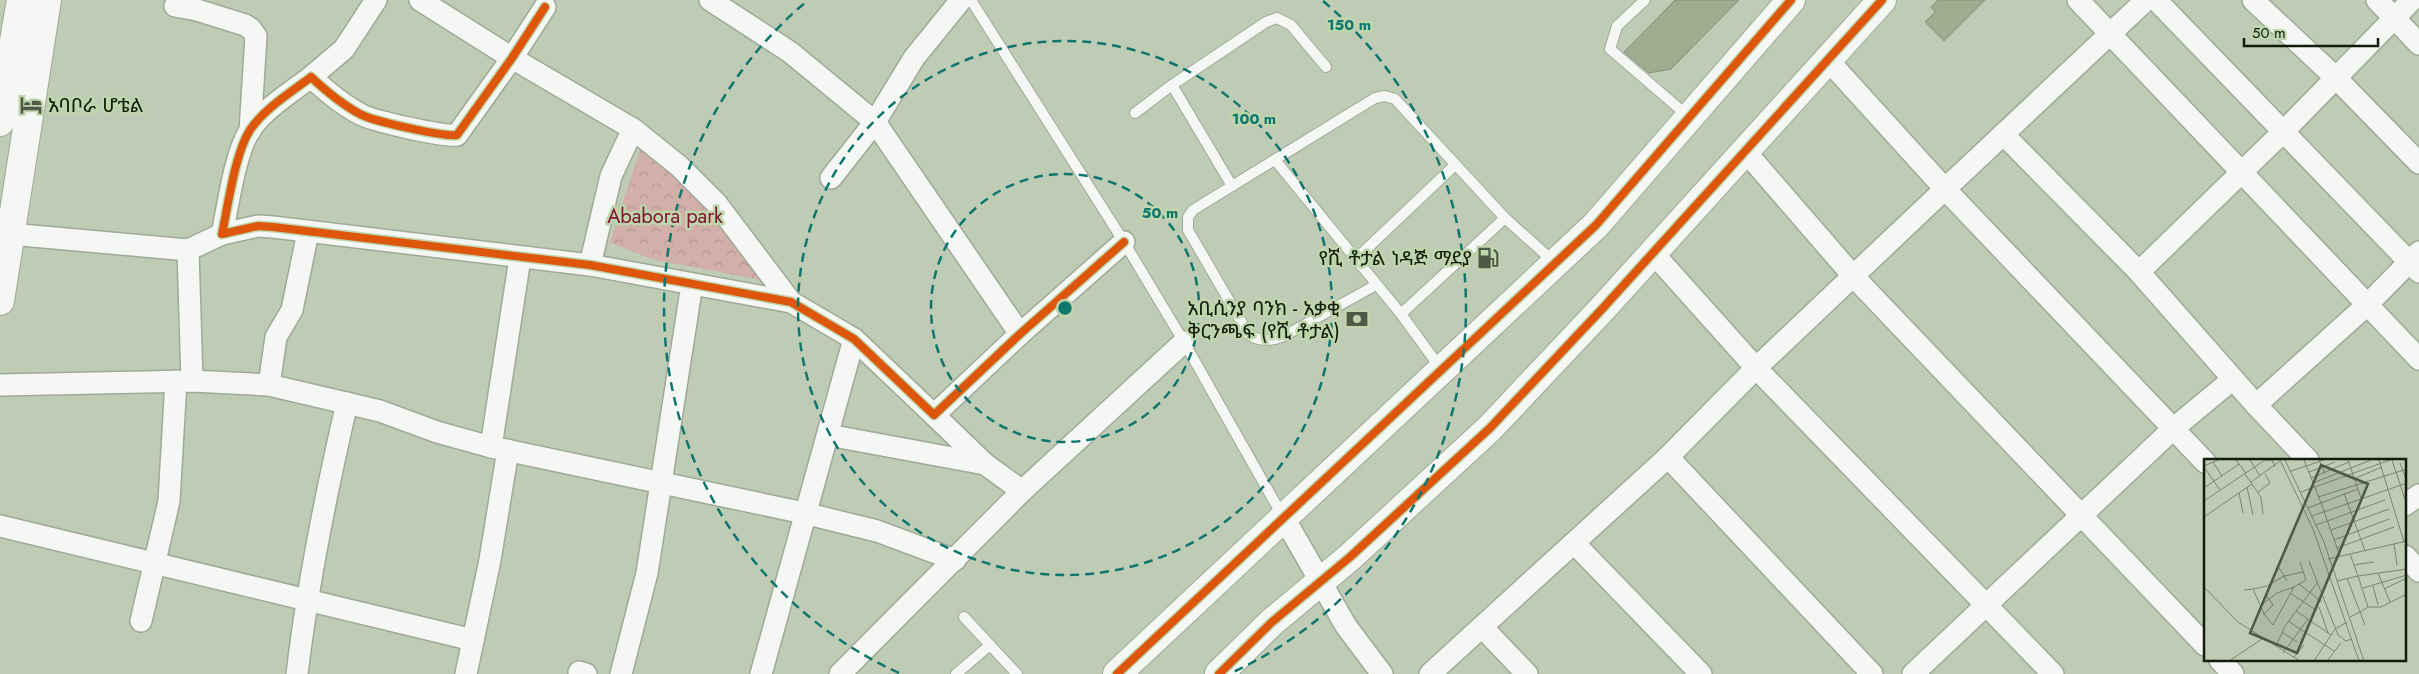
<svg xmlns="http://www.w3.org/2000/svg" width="2419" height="674" font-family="Jost,'Noto Sans Ethiopic',sans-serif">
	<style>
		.forest { fill: url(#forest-crowns) }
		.building { fill: #9dad8e; stroke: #86907e }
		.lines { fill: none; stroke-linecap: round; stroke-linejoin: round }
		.service-casing { stroke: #9fa997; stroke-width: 12 }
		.minor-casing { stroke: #9fa997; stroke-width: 24 }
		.primary-casing { stroke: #9fa997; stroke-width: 30 }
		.service { stroke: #f5f7f4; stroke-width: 10 }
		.minor { stroke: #f5f7f4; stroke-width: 21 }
		.primary { stroke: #f5f7f4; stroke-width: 28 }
		.cycleway-casing { stroke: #bed6ab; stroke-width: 11 }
		.cycleway { stroke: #dd560c; stroke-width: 8 }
		.ring { fill: none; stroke: #0f766e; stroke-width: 2.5; stroke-dasharray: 9 6 }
		.labels { text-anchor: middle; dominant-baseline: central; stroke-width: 5; stroke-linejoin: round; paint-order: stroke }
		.poi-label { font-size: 20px; fill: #131b0c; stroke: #bed6ab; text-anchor: end }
		.park-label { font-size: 20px; fill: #801131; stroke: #bed6ab }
		.inset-road { fill: none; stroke: #7a8571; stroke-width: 1 }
		.view { fill: #4f5947; fill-opacity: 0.15; stroke: #4f5947; stroke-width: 2.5 }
		.inset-edge { fill: none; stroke: #131b0c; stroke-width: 2.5 }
		.centre { fill: #0f766e; stroke: #bed6ab; stroke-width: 2.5 }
		.ring-label { font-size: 15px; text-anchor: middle; font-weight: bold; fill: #0f766e; stroke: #bed6ab; stroke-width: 5; stroke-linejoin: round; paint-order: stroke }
	</style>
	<defs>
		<pattern id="forest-crowns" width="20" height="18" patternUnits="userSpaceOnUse" patternTransform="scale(1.25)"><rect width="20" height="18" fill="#d2afa9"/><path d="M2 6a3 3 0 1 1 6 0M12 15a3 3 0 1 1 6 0" fill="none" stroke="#b39690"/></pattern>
	</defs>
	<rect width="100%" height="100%" fill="#bfccb5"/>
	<path class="forest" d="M644 138 672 161 767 281 651 259 610 242Z"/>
	<g class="building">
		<path d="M1675 0H1739L1671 69 1649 73 1624 52Z"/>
		<path d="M1938 0H1985L1944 41 1925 22 1935 12 1931 7Z"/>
	</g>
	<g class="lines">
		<g class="service-casing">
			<g id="service">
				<path d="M971 0 1124 242 1184 342 1283 517"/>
				<path d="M1645 0 1617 26 1610 49 1689 117"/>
				<path d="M1172 85 1232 186"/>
				<path d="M1135 113 1172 85 1266 22 1277 18 1291 25 1326 67"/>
				<path d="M1275 160 1401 314 1441 369"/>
				<path d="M1356 259 1455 165"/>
				<path d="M1376 285 1284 336C1270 341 1262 342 1249 335L1188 230V217L1193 210 1375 98 1385 96 1395 99 1505 218 1555 263"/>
				<path d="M1401 314 1505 218"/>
				<path d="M964 617 1017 674"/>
				<path d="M956 674 990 645"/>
			</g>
		</g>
		<g class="minor-casing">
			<g id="minor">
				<path d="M420 0 512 58 633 129 679 166 717 204 791 302"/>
				<path d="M710 0 790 52 875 122 831 178"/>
				<path d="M961 0 914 58 875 122 1020 334"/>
				<path d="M2078 0 2419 359"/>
				<path d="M2156 0 2419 272"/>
				<path d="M2253 0 2335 77 2419 163"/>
				<path d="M2377 0 2419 44"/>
				<path d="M175 6 197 10 245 25 251 29 256 36 250 131"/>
				<path d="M545 7 512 58 457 135C444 137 372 121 360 114 341 104 326 91 311 77 290 93 265 108 250 130 235 153 228 206 222 234L258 226 273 227 590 265 791 302 854 339 934 415 1020 334 1124 242"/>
				<path d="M1827 59 1945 189 2146 0"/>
				<path d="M311 77 344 49 376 0"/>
				<path d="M2003 134 2139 272 2256 405 2308 460"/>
				<path d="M1744 150 1854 277 2205 645"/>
				<path d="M10 234 188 250"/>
				<path d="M1653 253 1756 368 2053 674"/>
				<path d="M590 265 611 176 633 129"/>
				<path d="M2139 272 2284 131 2412 0"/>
				<path d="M192 381 188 250 222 234"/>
				<path d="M0 385 192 381 269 385 380 411 437 432 491 447 804 513 877 531 955 560"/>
				<path d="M269 385 276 337 292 310 308 232"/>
				<path d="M2256 405 2367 305 2419 252"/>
				<path d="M934 415 985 464 1022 491"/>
				<path d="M828 435 985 464"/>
				<path d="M491 447 520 258"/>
				<path d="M1668 457 1872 674"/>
				<path d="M2405 505 2419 495"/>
				<path d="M1284 518 1346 626 1382 674"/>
				<path d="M0 526 473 640"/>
				<path d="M1574 543 1701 674"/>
				<path d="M2405 556 2419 571"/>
				<path d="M141 621 169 501 176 381"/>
				<path d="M1483 628 1527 674"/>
				<path d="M2220 660 2233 674"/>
				<path d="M579 672 586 674"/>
				<path d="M297 674C308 582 326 493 347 403"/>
				<path d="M466 674 490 560 508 450"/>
				<path d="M621 674 647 573 692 284"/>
				<path d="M761 674 854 339"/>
				<path d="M840 674 1022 491 1184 342"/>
				<path d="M1430 674 1668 457 1756 368 1945 189 2205 462"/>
				<path d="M1913 674 2174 428 2233 379"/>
			</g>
		</g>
		<g class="primary-casing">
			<g id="primary">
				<path d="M0 122 21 0"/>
				<path d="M0 301 47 0"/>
				<path d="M1117 674 1596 225 1791 0"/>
				<path d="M1219 674 1272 622 1350 557 1490 428 1603 308 1882 0"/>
			</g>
		</g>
		<use href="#service" class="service"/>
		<use href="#minor" class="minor"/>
		<use href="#primary" class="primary"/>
		<g class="cycleway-casing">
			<g id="cycleway">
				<path d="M545 7 512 58 457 135C444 137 372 121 360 114 341 104 326 91 311 77 290 93 265 108 250 130 235 153 228 206 222 234L258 226 273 227 590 265 791 302 854 339 934 415 1020 334 1124 242"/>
				<path d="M1117 674 1596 225 1791 0"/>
				<path d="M1219 674 1272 622 1350 557 1490 428 1603 308 1882 0"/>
			</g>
		</g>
		<use href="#cycleway" class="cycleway"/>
	</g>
	<g class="ring">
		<circle cx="1065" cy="308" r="134"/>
		<circle cx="1065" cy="308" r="267"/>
		<path d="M899 673A401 401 0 0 1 807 1M1323 1A401 401 0 0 1 1231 673"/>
	</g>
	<defs>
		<g id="hotel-bare" transform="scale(1.725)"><path d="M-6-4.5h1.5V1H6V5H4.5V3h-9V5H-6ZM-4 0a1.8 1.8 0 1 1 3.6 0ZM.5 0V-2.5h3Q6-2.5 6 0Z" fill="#4f5947" stroke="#bed6ab" stroke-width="2.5" paint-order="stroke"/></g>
		<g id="fuel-bare" transform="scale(1.725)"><path d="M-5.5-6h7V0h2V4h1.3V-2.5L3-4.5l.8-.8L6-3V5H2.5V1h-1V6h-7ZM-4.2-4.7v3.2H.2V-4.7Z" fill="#4f5947" stroke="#bed6ab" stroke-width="2.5" paint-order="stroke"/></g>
		<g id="bank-bare" transform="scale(1.725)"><path d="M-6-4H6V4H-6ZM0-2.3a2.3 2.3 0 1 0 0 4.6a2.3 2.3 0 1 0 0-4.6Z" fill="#4f5947" stroke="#bed6ab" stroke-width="2.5" paint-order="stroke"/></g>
	</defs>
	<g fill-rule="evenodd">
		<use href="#hotel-bare" x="31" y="105"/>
		<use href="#fuel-bare" x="1488" y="258"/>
		<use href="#bank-bare" x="1357" y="319"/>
	</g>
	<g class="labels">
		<g class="poi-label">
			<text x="48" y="105" text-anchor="start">አባቦራ ሆቴል</text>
			<text x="1472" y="258">የሺ ቶታል ነዳጅ ማደያ</text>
			<text x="1340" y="308">አቢሲንያ ባንክ - አቃቂ<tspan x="1340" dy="23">ቅርንጫፍ (የሺ ቶታል)</tspan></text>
		</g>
		<g class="park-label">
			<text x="665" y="216">Ababora park</text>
		</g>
	</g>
	<g transform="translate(2204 459)">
		<rect width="202" height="202" fill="#bfccb5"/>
		<path class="inset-road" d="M32 1 42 14M46 1 56 17M76 1 109 70 155 202M81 1 120 83 160 202M100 1 117 44 104 49M115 1 121 15M144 1 157 39M175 1 200 83M188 1 203 46M9 3 18 17M196 4 203 23M0 7 14 1M0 8 16 31M87 12 120 1M105 13 131 3M41 15 57 38 59 55M107 19 145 3M152 19 178 8M47 23 76 2M109 24 167 1M43 28 49 56M0 29 35 5M54 33 66 24 61 15M97 33 186 1M35 34 39 54M140 34 161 92M114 38 203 10M0 42 61 1H68L71 8M108 57 203 24M0 58 48 25M112 66 181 41M127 71 185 50M130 81 185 60M190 85 193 106M133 89 190 68M136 97 117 44 154 30M124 100 203 82M105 102 134 176 142 182 148 180M150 106 170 103M74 107 80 117 99 113M174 114 186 143M143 119 156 153 164 148H177L203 135M133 122 154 117 146 95M95 125 118 143M169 127 174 146M0 128 34 163 96 202M159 129 203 116M49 130 63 127 80 117 83 122M180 130 203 119M40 131 49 130 60 155M86 134 112 151M62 136 69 146 60 155 69 166 90 128 102 121 96 103M56 147 73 134 90 128M115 148 124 174M164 148 154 117 203 110M92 152 127 176M146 158 156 153 161 166M84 162 130 192M78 173 93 183M72 187 81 167 113 124M79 194 104 160M90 198 100 186M25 202 58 180M110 202 131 170 143 163M123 202 137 184"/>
		<path class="view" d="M117 6 164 25 93 194 46 174Z"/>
		<rect width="202" height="202" class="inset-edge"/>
	</g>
	<circle cx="1065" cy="308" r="8" class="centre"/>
	<g class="ring-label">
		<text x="1349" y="30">150 m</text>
		<text x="1254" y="124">100 m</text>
		<text x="1160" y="218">50 m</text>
	</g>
	<path d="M2244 38v8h134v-8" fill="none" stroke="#131b0c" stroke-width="2.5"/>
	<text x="2252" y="38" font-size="15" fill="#131b0c" stroke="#bed6ab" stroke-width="4" paint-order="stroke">50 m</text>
</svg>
